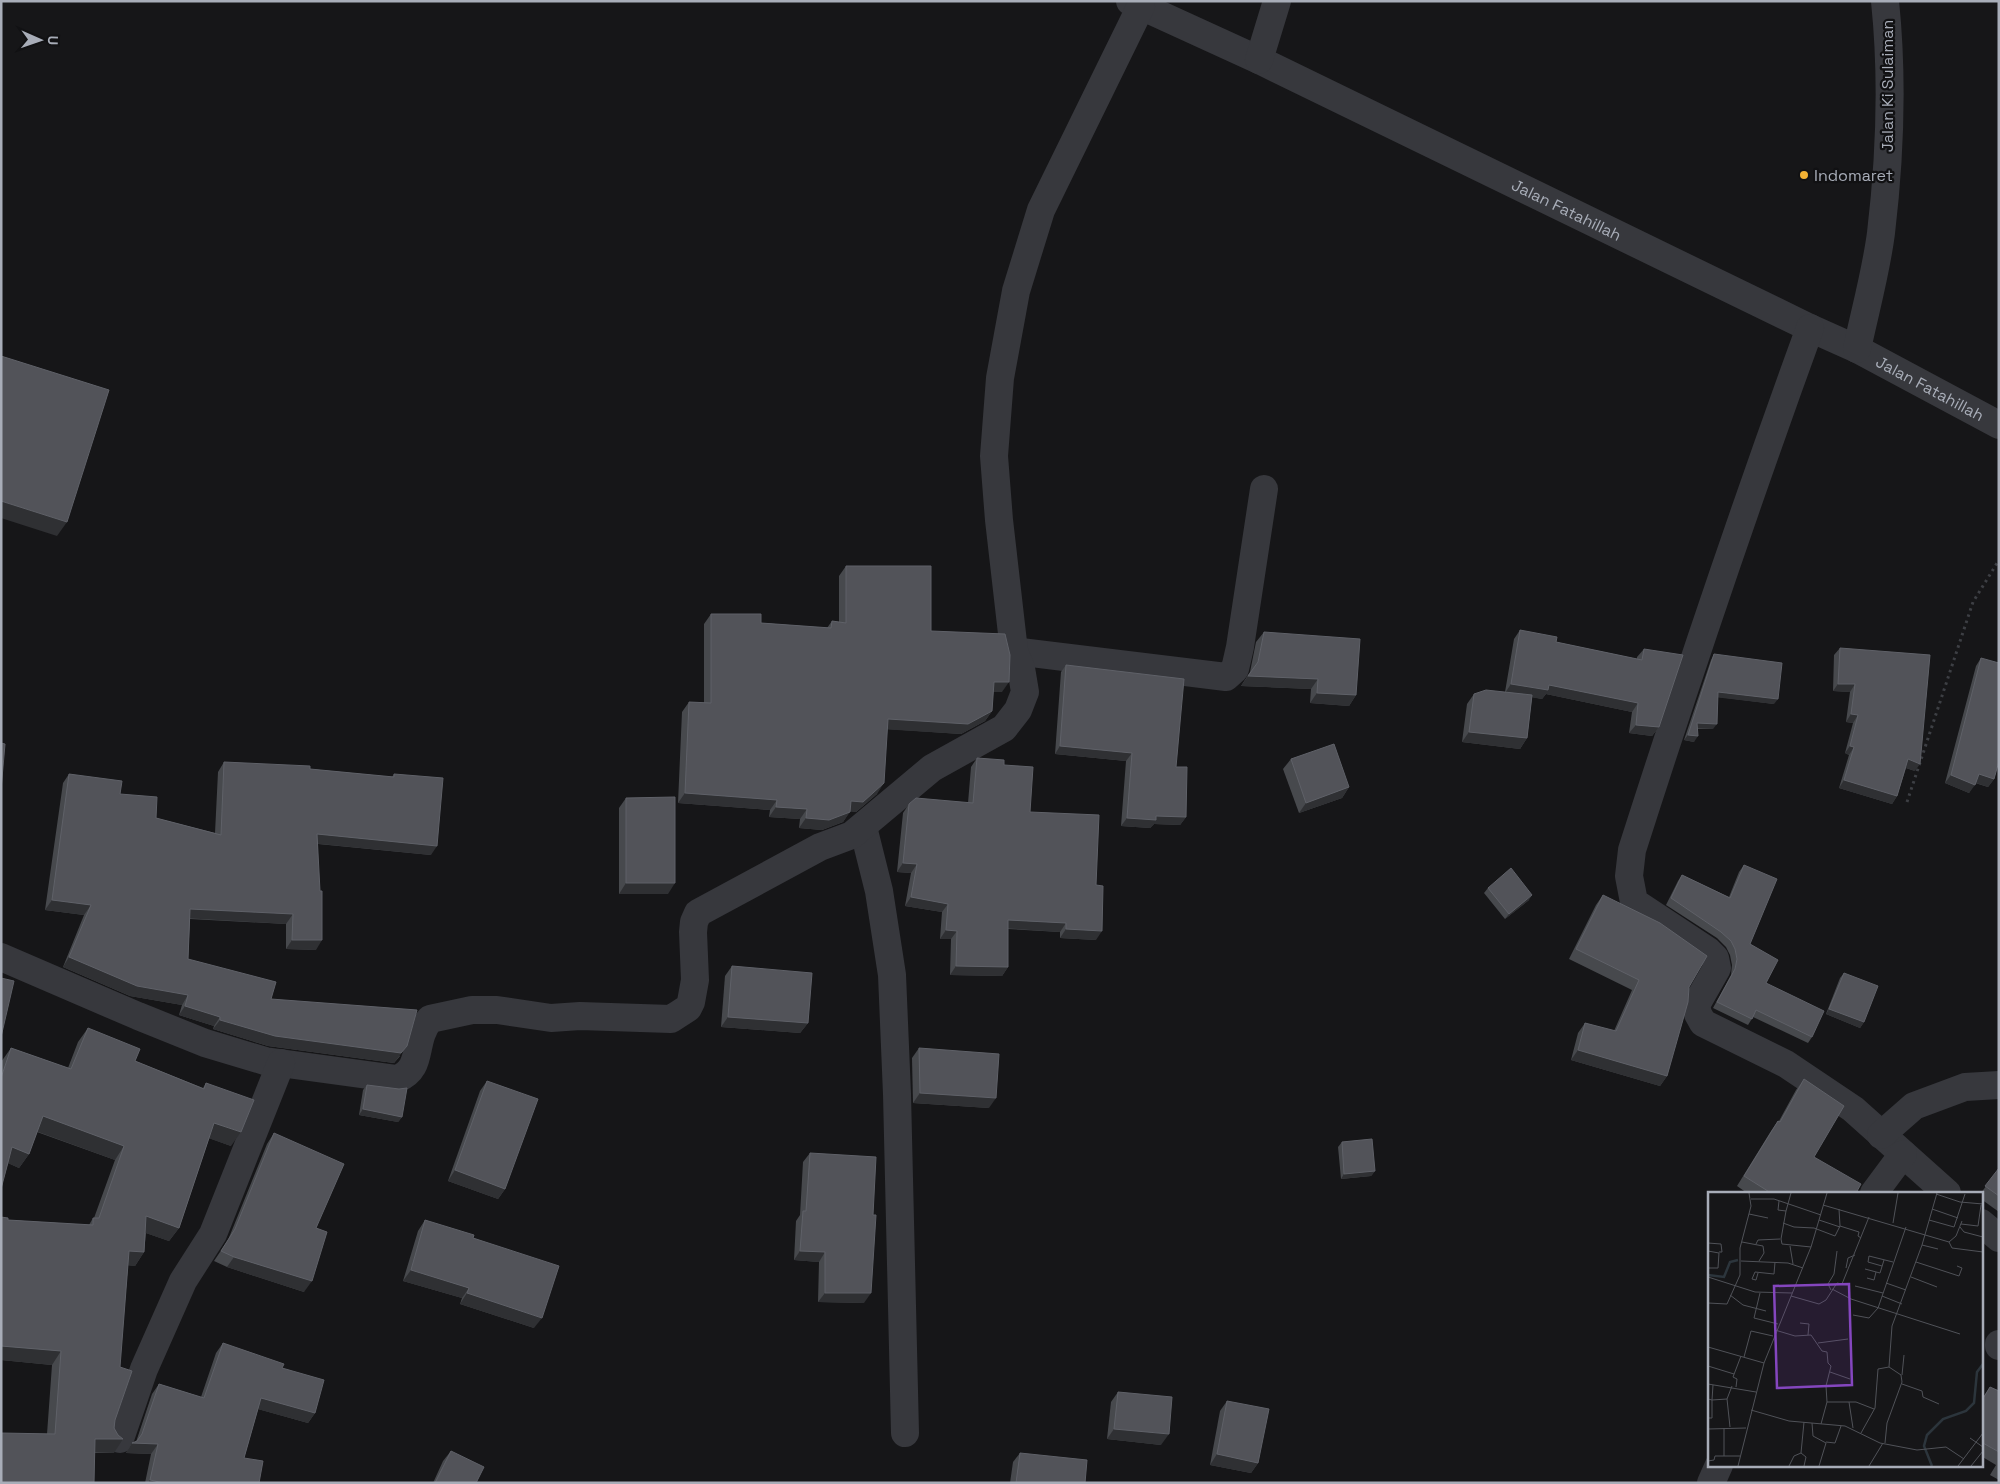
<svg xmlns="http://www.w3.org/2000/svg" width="2000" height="1484" font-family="'Space Grotesk',sans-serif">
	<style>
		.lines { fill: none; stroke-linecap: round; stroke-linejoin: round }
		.path { stroke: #3d3f44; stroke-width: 3; stroke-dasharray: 2.5 4; stroke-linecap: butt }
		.minor { stroke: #37383d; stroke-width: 28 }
		.wall { fill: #47494d }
		.shaded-wall { fill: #2f3033 }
		.building { fill: #525359; stroke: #5f6168 }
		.poi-dot { fill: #f2b134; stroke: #111113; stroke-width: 2 }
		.labels { text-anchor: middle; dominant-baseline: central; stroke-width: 4.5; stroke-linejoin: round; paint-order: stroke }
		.street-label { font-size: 16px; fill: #a8adb8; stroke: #111113 }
		.poi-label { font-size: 16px; fill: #a8adb8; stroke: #111113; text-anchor: start }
		.inset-river { fill: none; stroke: #2c353c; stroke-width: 2.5 }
		.inset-road { fill: none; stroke: #505258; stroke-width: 1 }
		.view { fill: #8446be; fill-opacity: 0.15; stroke: #8446be; stroke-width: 2.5 }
		.inset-edge { fill: none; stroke: #a8adb8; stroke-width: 2.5 }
	</style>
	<rect width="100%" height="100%" fill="#161618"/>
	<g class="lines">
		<path class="path" d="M1907 802 1973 602 1999 560"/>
		<g class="minor">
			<path id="s1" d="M1130 1 1259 60 1810 328 1857 349 1999 425"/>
			<path d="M1259 60 1277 1"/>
			<path d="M1810 328C1747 501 1688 675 1632 850L1629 876 1634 902 1708 951 1715 958 1717 968 1696 1005 1698 1014 1703 1023 1786 1064 1853 1109 1947 1193"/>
			<path d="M1857 349C1865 311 1876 272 1881 233 1890 157 1893 78 1885 1"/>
			<path d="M1014 651 1226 677 1235 669 1240 647 1264 489"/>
			<path d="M863 827 879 891 892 975 897 1094 905 1433"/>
			<path d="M1 957 138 1016 205 1043 265 1061 397 1079C425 1068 411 1042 430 1019L472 1010H497L551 1018 580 1016 671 1019 688 1008 691 1002 695 980 693 932 694 922 698 913 820 847 852 835 932 768 1004 728 1018 710 1025 692 1021 668 1014 651 999 520 994 456 1000 378 1016 291 1041 210 1141 6"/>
			<path d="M1881 1135 1914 1106 1965 1087 1999 1085"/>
			<path d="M1874 1193 1903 1154"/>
			<path d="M1981 1223 1999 1238"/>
			<path d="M1999 1344V1346"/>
			<path d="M120 1439 144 1369 183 1281 213 1234 281 1063"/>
			<path d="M1711 1483 1719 1465"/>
		</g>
	</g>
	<g class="wall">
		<path d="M846 566 931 631 1002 692H993L992 711 985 721 961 734 887 729 877 794 856 812 850 811 843 822 822 830 799 828 800 819 769 817 770 810 678 803 682 712 689 702 704 703V624L711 614 761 623 827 628 832 621 839 622V576Z"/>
		<path d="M1520 630 1556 642 1637 659V657L1644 649 1659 727 1652 736 1629 733 1632 712 1546 694 1542 699 1532 697 1527 738 1520 749 1462 742 1467 704 1474 694 1505 692 1514 639Z"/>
		<path d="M1264 632 1356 695 1349 706 1310 703 1311 689 1241 686 1250 672 1256 642Z"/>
		<path d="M1840 648 1915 771 1906 768 1897 796 1892 804 1839 788 1849 755 1845 753 1853 723 1846 722 1850 692 1833 691 1834 655Z"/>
		<path d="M1714 654 1774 704 1718 697 1713 729H1697L1694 742 1684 740 1711 660Z"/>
		<path d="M1981 658 1994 779 1988 787 1975 783 1969 793 1945 783 1976 666Z"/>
		<path d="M1066 665 1176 767 1186 817 1180 825 1154 824 1150 828 1121 826 1126 761 1055 754 1061 672Z"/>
		<path d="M977 758 1004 765 1030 812 1096 885V940L1060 938V932L1008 929V967L1002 976 950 975 951 939H940L942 912 905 906 911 873 897 872 903 813 909 804 968 803 971 767Z"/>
		<path d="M1291 759 1349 787 1342 798 1299 813 1283 769Z"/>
		<path d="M224 762 310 769 392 777 394 774 431 855 318 844 316 950 286 949V924L190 919 188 959 271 999 400 1056 394 1063 268 1046 213 1029 214 1026 179 1015 182 1005 130 996 63 967 84 915 45 910 63 783 69 774 120 794 156 818 215 833 218 772Z"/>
		<path d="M626 798 668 894H619V808Z"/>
		<path d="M1744 865 1750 944 1766 983 1812 1037 1808 1043 1753 1017 1748 1025 1713 1008 1731 975 1732 965 1730 955 1726 947 1717 938 1666 905 1678 881 1682 875 1729 897 1739 872Z"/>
		<path d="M1488 888 1529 900 1505 919 1484 893Z"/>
		<path d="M1603 895 1689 987 1667 1076 1660 1086 1571 1060 1578 1033 1585 1023 1614 1031 1632 990 1569 959 1596 905Z"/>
		<path d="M732 966 808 1023 800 1033 721 1027 725 976Z"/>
		<path d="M1844 973 1864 1022 1860 1028 1826 1014 1840 978Z"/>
		<path d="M88 1028 135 1061 203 1088 206 1083 231 1146 209 1138 179 1228 169 1241 146 1233 144 1252 135 1266 128 1265 115 1420 114 1453H95L47 1434 52 1365 1 1360V1217L8 1220 89 1225 93 1218H94L115 1160 37 1132 29 1154 19 1168 8 1163 1 1189V1062L11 1048 68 1068 78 1042Z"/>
		<path d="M919 1048 989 1108 913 1103 912 1058Z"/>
		<path d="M1804 1079 1814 1157 1856 1193H1747L1737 1186 1771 1131 1778 1121H1779L1796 1090Z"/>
		<path d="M487 1081 505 1189 498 1199 448 1181 480 1091Z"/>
		<path d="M367 1085 402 1117 398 1122 359 1115 363 1090Z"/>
		<path d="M274 1133 316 1228 304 1292 227 1267 214 1261 228 1240 267 1144Z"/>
		<path d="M1342 1142 1375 1171 1371 1176 1341 1179 1338 1147Z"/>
		<path d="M810 1153 864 1303 818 1302 819 1262 794 1260 796 1221 800 1215 803 1162Z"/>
		<path d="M1999 1168V1212L1981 1199V1193Z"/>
		<path d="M425 1220 473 1238 534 1328 460 1304 462 1298 403 1281 418 1231Z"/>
		<path d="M223 1343 282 1368 315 1413 308 1423 258 1409 244 1458 259 1483H145L151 1454 126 1453 132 1443 136 1442 152 1394 159 1384 201 1397 216 1353Z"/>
		<path d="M1990 1387 1999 1391V1480L1990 1475 1996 1465 1981 1456V1400Z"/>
		<path d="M1118 1392 1161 1445 1107 1439 1111 1402Z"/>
		<path d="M1227 1401 1258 1463 1251 1473 1210 1465 1220 1411Z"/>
		<path d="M451 1451 476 1483H433L443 1461Z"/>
		<path d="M1020 1453 1085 1483H1010L1013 1462Z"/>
	</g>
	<g class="shaded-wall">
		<path d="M1 501 67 522 57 536 1 518Z"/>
		<path d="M1248 676 1318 679 1311 689 1241 686Z"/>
		<path d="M994 682H1009L1002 692H987Z"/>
		<path d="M1511 684 1549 685 1638 703 1632 712 1546 694 1542 699 1505 693Z"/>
		<path d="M1838 684H1855L1850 692 1833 691Z"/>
		<path d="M1718 692 1778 699 1774 704 1714 697Z"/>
		<path d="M1317 693 1356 695 1349 706 1310 703Z"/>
		<path d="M992 711 985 721 961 734 881 729 888 719Z"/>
		<path d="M1851 714 1858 715 1853 723 1846 722Z"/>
		<path d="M1697 723 1717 724 1713 729 1693 728Z"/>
		<path d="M1636 725 1659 727 1652 736 1629 733Z"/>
		<path d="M1469 732 1527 738 1520 749 1462 742Z"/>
		<path d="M1688 735 1698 736 1694 742 1684 740Z"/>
		<path d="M1060 746 1132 753 1126 761 1055 754Z"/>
		<path d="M1850 746 1854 747 1849 755 1845 753Z"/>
		<path d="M1908 759 1920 764 1915 771 1903 767Z"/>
		<path d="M1979 774 1994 779 1988 787 1973 782Z"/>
		<path d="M1951 775 1975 785 1969 793 1945 783Z"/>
		<path d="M1844 780 1897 796 1892 804 1839 788Z"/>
		<path d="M884 783 877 794 856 812 844 811 851 801Z"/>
		<path d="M1349 787 1342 798 1299 813 1306 803Z"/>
		<path d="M685 793 777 800 770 810 678 803Z"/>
		<path d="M776 807 807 809 800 819 769 817Z"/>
		<path d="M850 812 843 822 822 830 799 828 806 818Z"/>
		<path d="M1156 816 1186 817 1180 825 1154 824 1150 828 1121 826 1127 818Z"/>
		<path d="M317 834 437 846 431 855 310 843Z"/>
		<path d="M903 863 917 864 911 873 897 872Z"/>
		<path d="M626 883H675L668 894H619Z"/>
		<path d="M1532 895 1529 900 1505 919 1509 914Z"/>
		<path d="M911 897 948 904 942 912 905 906Z"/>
		<path d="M52 900 91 905 84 915 45 910Z"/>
		<path d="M190 909 293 914 286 924 184 918Z"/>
		<path d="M1008 920 1066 923 1060 932 1002 928Z"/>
		<path d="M1066 929 1102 931 1096 940 1060 938Z"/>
		<path d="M946 930 957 931 951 939H940Z"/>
		<path d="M292 940H322L316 950 286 949Z"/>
		<path d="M69 957 188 995 182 1005 130 996 63 967Z"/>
		<path d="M956 966 1008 967 1002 976 950 975Z"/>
		<path d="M185 1006 220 1017 214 1026 179 1015Z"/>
		<path d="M1829 1009 1864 1022 1860 1028 1826 1014Z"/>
		<path d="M728 1017 808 1023 800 1033 721 1027Z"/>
		<path d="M220 1020 407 1046 394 1063 268 1046 213 1029Z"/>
		<path d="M1578 1050 1667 1076 1660 1086 1571 1060Z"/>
		<path d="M920 1093 996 1098 989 1108 913 1103Z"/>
		<path d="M363 1109 402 1117 398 1122 359 1115Z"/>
		<path d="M43 1116 124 1146 115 1160 33 1130Z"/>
		<path d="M214 1123 241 1132 231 1146 205 1137Z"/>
		<path d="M12 1147 29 1154 19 1168 3 1161Z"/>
		<path d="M455 1170 505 1189 498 1199 448 1181Z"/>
		<path d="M1375 1171 1371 1176 1341 1179 1344 1174Z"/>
		<path d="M146 1216 179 1228 169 1241 137 1230Z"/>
		<path d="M129 1251 144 1252 135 1266 120 1265Z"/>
		<path d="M800 1251 825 1252 819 1262 794 1260Z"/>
		<path d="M234 1257 312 1281 304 1292 227 1267Z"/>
		<path d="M411 1270 469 1288 462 1298 403 1281Z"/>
		<path d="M467 1293 542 1318 534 1328 460 1304Z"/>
		<path d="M825 1293H871L864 1303 818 1302Z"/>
		<path d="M1 1346 61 1351 52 1365 1 1360Z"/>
		<path d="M261 1398 315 1413 308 1423 254 1408Z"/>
		<path d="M1114 1429 1169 1434 1161 1445 1107 1439Z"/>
		<path d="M95 1439H123L114 1453 86 1452Z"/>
		<path d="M132 1443 158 1444 151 1454 126 1453Z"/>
		<path d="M1217 1454 1258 1463 1251 1473 1210 1465Z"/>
		<path d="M150 1480 164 1483H148Z"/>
	</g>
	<g class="building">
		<path d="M1 356 109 390 67 522 1 501Z"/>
		<path d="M846 566H931V631L1005 634 1010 655 1009 682H994L992 711 968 724 888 719 884 783 863 802 851 801 850 812 829 820 806 818 807 809 776 807 777 800 685 793 689 702 711 703V614H761V623L831 628 832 621 846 623Z"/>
		<path d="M1520 630 1557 637 1556 642 1642 660 1644 649 1683 655 1659 727 1636 725 1638 703 1549 685 1548 690 1511 684Z"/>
		<path d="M1264 632 1360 639 1356 695 1317 693 1318 679 1248 676 1258 662Z"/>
		<path d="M1840 648 1930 655 1920 764 1908 759 1897 796 1844 780 1854 747 1850 746 1858 715 1851 714 1855 684H1838Z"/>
		<path d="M1714 654 1782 663 1778 699 1718 692 1717 724 1697 723 1698 736 1688 735Z"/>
		<path d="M1981 658 1999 663V761L1994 779 1979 774 1975 785 1951 775Z"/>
		<path d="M1066 665 1184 679 1176 767H1187L1186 817 1156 816V820L1127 818 1132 753 1060 746Z"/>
		<path d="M1486 690 1532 695 1527 738 1469 732 1474 694Z"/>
		<path d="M1 743 5 744 1 790Z"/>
		<path d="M1334 744 1349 787 1306 803 1291 759Z"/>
		<path d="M977 758 1004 760V765L1033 767 1030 812 1099 815 1096 885 1103 886 1102 931 1066 929V923L1008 920V967L956 966 957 931 946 930 948 904 911 897 917 864 903 863 909 804 916 798 973 803Z"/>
		<path d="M224 762 310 766V769L394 777V774L443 778 437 846 317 834 320 891H322V940H292L293 914 190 909 188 959 276 982 271 999 417 1010 407 1046 401 1053 275 1036 220 1020V1017L185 1006 188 995 137 986 69 957 91 905 52 900 69 774 122 781 120 794 157 797 156 818 221 835Z"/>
		<path d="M675 797V883H626V798Z"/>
		<path d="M1744 865 1777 879 1750 944 1778 960 1766 983 1824 1011 1812 1037 1756 1010 1752 1019 1717 1002 1735 969 1737 959 1735 949 1731 941 1721 932 1671 898 1682 875 1730 898Z"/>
		<path d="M1511 868 1532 895 1509 914 1488 888Z"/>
		<path d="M1603 895 1660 923 1707 956 1689 987 1688 1002 1667 1076 1578 1050 1585 1023 1616 1031 1639 980 1576 949Z"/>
		<path d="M732 966 812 973 808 1023 728 1017Z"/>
		<path d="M1844 973 1878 986 1864 1022 1829 1009Z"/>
		<path d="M1 978 14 981 1 1037Z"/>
		<path d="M88 1028 140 1049 135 1061 204 1089 206 1083 254 1100 241 1132 214 1123 179 1228 146 1216 144 1252 129 1251 120 1367 132 1371 115 1420 114 1428 118 1435 123 1439H95L94 1483H1V1433L55 1434 61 1351 1 1346V1217L8 1218V1220L93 1225V1218H99L124 1146 43 1116 29 1154 12 1147 1 1189V1078L11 1048 71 1069Z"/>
		<path d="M919 1048 999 1054 996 1098 920 1093Z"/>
		<path d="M1804 1079 1844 1106 1814 1157 1861 1184 1856 1193H1771L1744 1176 1778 1121 1780 1122Z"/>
		<path d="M487 1081 538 1099 505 1189 455 1170Z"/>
		<path d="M367 1085 399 1089 407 1088 402 1117 363 1109Z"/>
		<path d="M274 1133 344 1164 316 1228 327 1232 312 1281 234 1257 221 1251 235 1229Z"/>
		<path d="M1372 1139 1375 1171 1344 1174 1342 1142Z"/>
		<path d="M810 1153 876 1157 873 1215H876L871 1293H825V1252L800 1251 803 1211H806Z"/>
		<path d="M1999 1168V1196L1985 1186Z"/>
		<path d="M425 1220 474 1235 473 1238 559 1266 542 1318 467 1293 469 1288 411 1270Z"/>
		<path d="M223 1343 284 1364 282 1368 324 1380 315 1413 261 1398 244 1458 263 1461 259 1483H164L150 1480 158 1444 132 1443 137 1441 142 1434 159 1384 204 1398Z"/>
		<path d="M1990 1387 1999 1391V1452L1981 1442V1402Z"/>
		<path d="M1118 1392 1172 1397 1169 1434 1114 1429Z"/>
		<path d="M1227 1401 1269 1409 1258 1463 1217 1454Z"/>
		<path d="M451 1451 484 1467 476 1483H435Z"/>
		<path d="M1020 1453 1087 1460 1085 1483H1016Z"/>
	</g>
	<circle class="poi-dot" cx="1804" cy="175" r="5"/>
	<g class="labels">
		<g class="street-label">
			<text transform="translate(1887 86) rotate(-90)">Jalan Ki Sulaiman</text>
			<text stroke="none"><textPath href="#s1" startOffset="484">Jalan Fatahillah</textPath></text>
			<text stroke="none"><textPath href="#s1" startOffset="889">Jalan Fatahillah</textPath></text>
		</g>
		<g class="poi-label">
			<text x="1814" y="175">Indomaret</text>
		</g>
	</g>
	<g transform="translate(1708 1192)">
		<rect width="275" height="275" fill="#161618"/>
		<path class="inset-river" d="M0 83 16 85 22 70 30 68M224 274 216 254 219 243 235 227 258 219 266 211 269 180 275 172"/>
		<path class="inset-road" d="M228 2 252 10 275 12M43 7H66L113 23M71 9 70 18 78 19 73 47M115 13 241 50 248 44 254 29M224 17 250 26M78 19 83 1M41 22 60 26M111 28 132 35M221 28 246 35 257 2M75 31 86 35 106 36 127 44 132 34 131 17M185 31 190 1M253 32 270 34 273 13M132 34 151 40 150 44 153 46M252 35 256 40 275 45M73 47 74 52 103 55M34 50 55 54 56 61 51 69M241 50 244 56 275 60M0 51 13 52 14 60H11M48 52 50 48 72 47M214 53 230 57M82 54 85 72M0 59 11 61 10 76H0M33 69 80 71 95 76M208 70 251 84 254 76 249 74M174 74 160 70 161 64 185 70M138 76 140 66 147 63M157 77 172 81 176 68M50 81 48 88 44 87 47 80 66 82 67 70M0 85 47 100 84 101M203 85 229 95M159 86 166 88 168 80M178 91 198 98M147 94 175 101M124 97 143 107 252 142M123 98 120 92 126 82 129 59M52 101 46 126 70 132M22 103 35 113 58 119M83 104 111 112 118 108 129 91 134 92 161 25M174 104 194 112M0 111 19 112 32 83V56L43 14 41 1M145 123 161 126 170 116 198 35M92 131 101 132 100 143M67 138 87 144 103 143 114 159 119 160 120 171 123 174 118 194 119 210H148L166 217M110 151 140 147M0 155 56 171M36 165 43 139 65 144M0 174 26 182M181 175 184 134 214 53 229 1M122 180 142 187M194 183 196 163M0 192 48 200M194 192 214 199 215 205 231 212M28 195 29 187 25 185 33 164M0 207 4 208 5 193M19 207 22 235M141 210 145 236M43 218 81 229 137 234 172 251 209 258 238 255 256 267M0 226H4V208L19 207 24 194M104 231 105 244 118 251 111 274M113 232 119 210M16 236V264M0 237 38 236M153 241 167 216 170 177 181 175M262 246 275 255M118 250 127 251 133 234M177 251 179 231 194 190 193 183 181 175M0 257V269L6 268 7 264H32M93 261 98 265 96 274M30 274 56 171 103 55 119 1M81 274 86 264 93 261 96 230M161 274 175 251M250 274 275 241M263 274 275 259"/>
		<path class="view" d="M141 92 144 193 69 196 66 94Z"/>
		<rect width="275" height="275" class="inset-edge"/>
	</g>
	<rect width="2000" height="1484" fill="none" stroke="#a8adb8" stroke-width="5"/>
	<g transform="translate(40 40) rotate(92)" stroke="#111113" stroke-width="4" paint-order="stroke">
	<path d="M0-4L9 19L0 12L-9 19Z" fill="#a8adb8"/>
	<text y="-8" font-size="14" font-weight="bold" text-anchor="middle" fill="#a8adb8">U</text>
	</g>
</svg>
